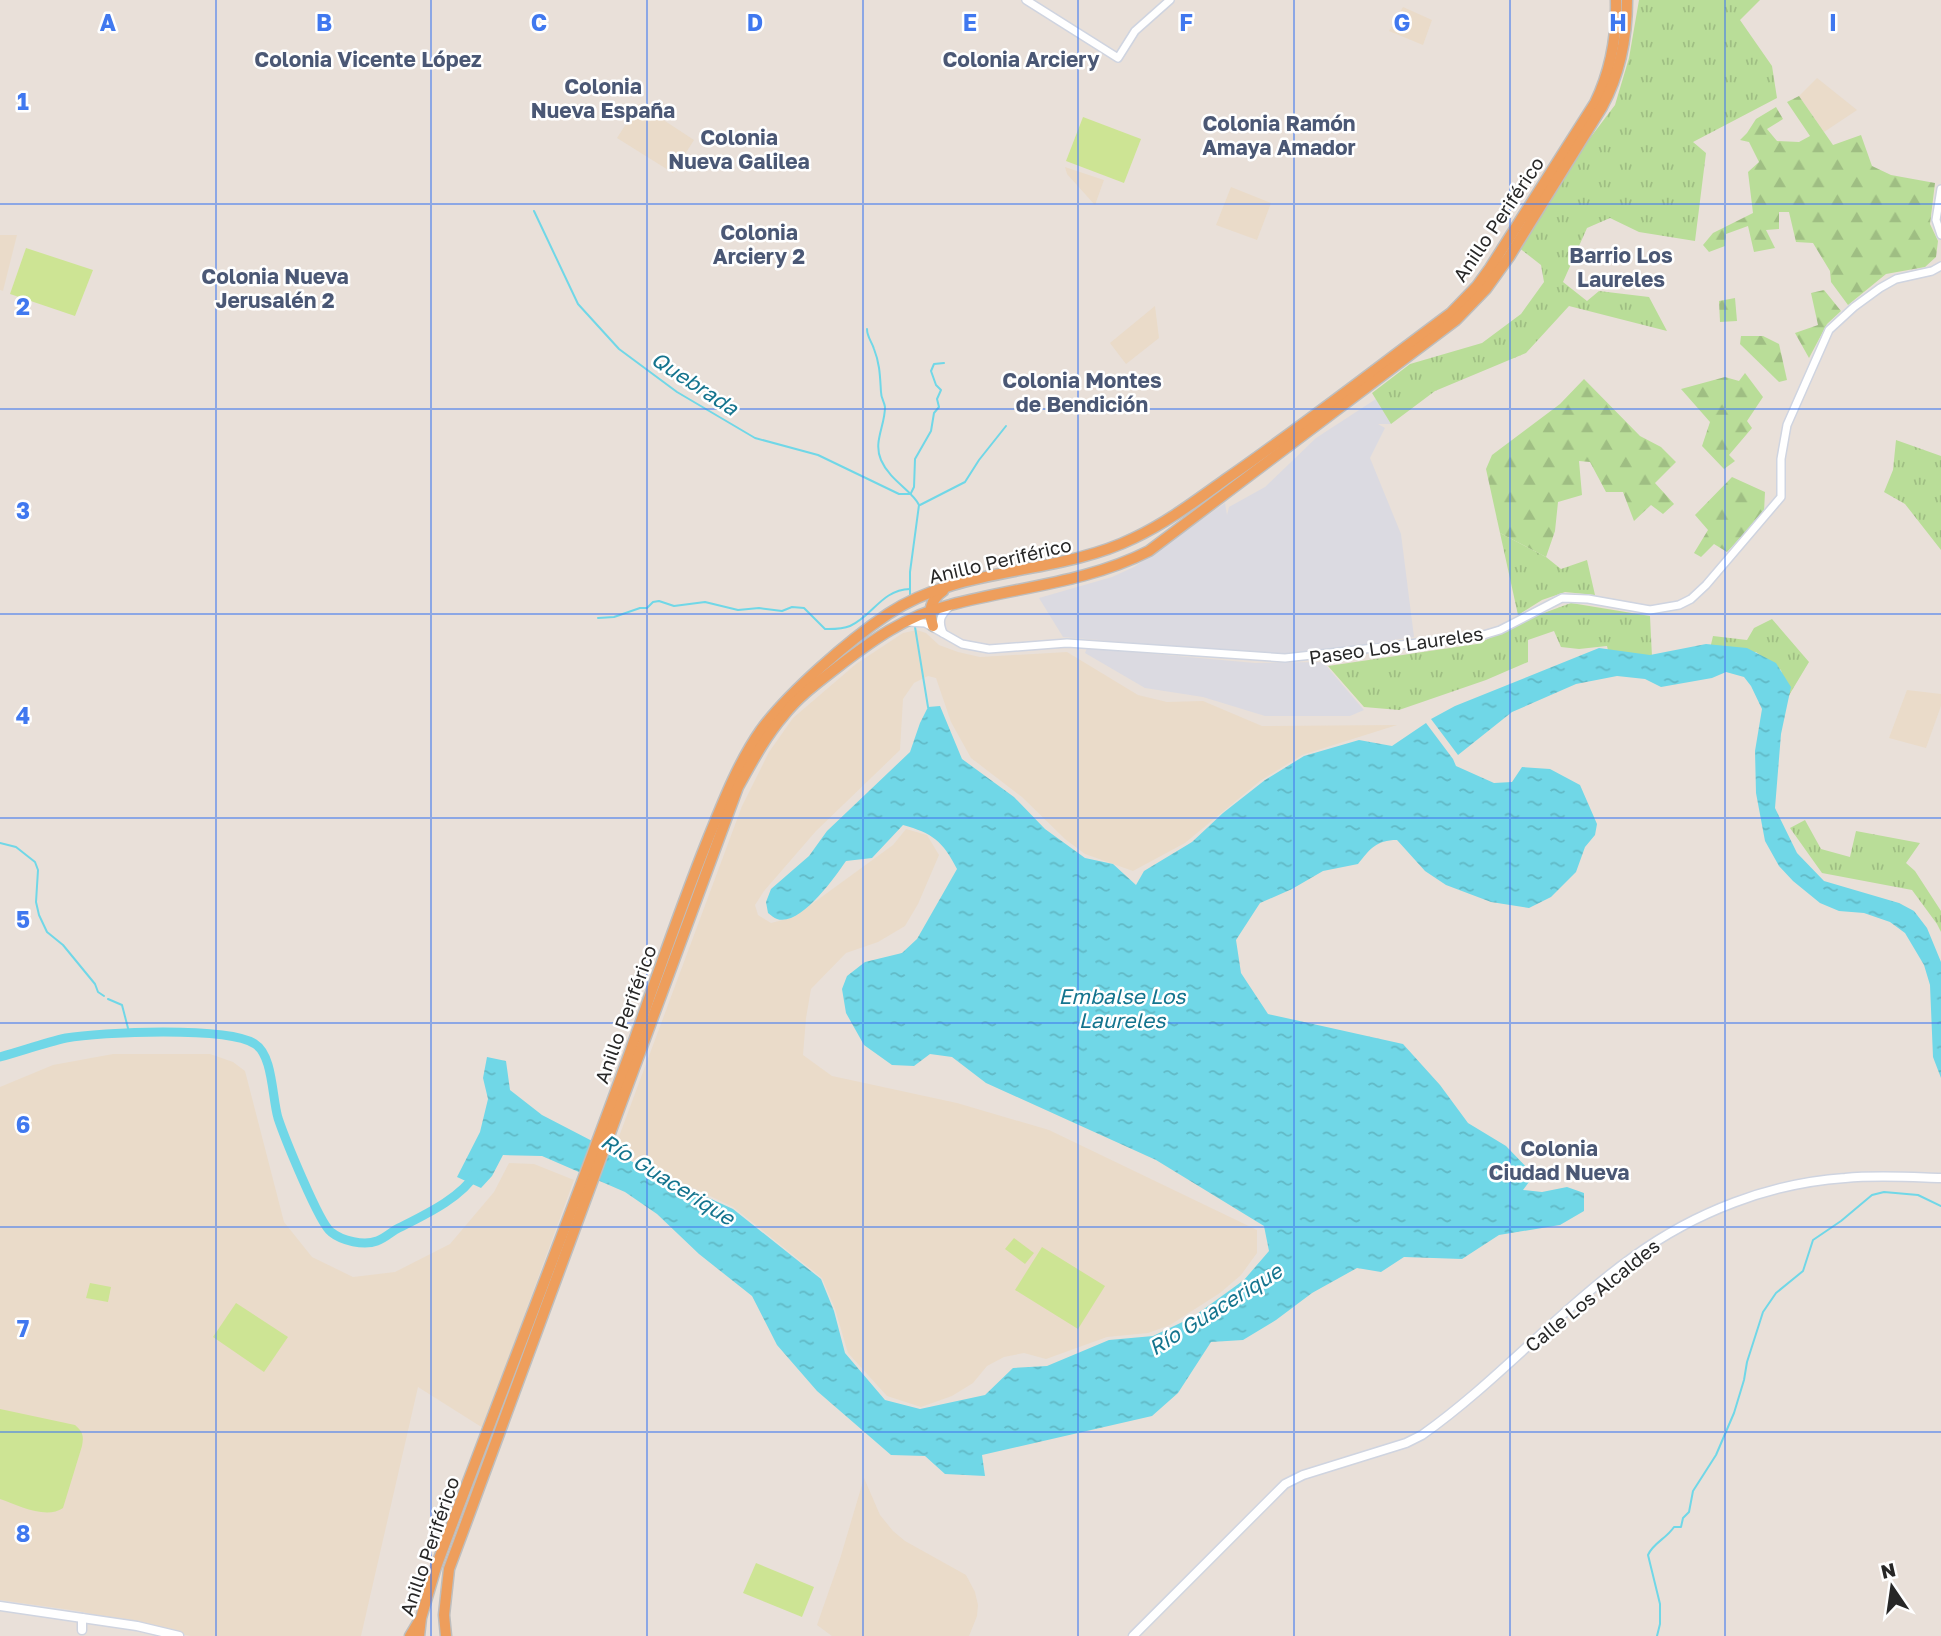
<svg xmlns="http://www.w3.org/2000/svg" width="1941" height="1636" font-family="'Golos Text',sans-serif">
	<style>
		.industrial { fill: #dbdae1 }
		.education { fill: #eadbc9 }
		.grass { fill: url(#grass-tufts) }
		.forest { fill: url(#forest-firs) }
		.pitch { fill: #cde494 }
		.water { fill: url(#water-ripples) }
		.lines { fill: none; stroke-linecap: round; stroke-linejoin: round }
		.stream { stroke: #70d7e7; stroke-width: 2 }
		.river { stroke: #70d7e7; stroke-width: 9 }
		.tertiary-casing { stroke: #cfd4e0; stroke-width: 10 }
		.secondary-casing { stroke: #cfd4e0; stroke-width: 11 }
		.trunk-casing { stroke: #bebebe; stroke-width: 13 }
		.tertiary { stroke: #fff; stroke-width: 7 }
		.secondary { stroke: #fff; stroke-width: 8 }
		.trunk { stroke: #ee9e5c; stroke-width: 10 }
		.grid { fill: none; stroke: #4078ef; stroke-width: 2; stroke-opacity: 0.55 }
		.labels { text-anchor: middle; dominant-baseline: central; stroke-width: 5; stroke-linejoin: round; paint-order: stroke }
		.street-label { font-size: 19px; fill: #272727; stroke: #fff }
		.neighbourhood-label { font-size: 21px; font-weight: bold; fill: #4b5875; stroke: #fff }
		.water-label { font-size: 21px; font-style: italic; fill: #14748e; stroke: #fff }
		.grid-label { font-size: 23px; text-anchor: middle; font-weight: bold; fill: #4078ef; stroke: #fff; stroke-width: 5; stroke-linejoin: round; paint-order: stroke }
	</style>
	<defs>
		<pattern id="grass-tufts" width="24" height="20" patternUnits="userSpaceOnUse" patternTransform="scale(1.75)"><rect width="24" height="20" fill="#b9dd98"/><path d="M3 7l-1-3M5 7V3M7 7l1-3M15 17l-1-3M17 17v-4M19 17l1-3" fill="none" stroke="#9fbe83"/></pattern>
		<pattern id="forest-firs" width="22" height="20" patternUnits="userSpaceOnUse" patternTransform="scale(1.75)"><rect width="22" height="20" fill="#b9dd98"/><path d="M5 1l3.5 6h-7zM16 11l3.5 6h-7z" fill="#9fbe83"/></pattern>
		<pattern id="water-ripples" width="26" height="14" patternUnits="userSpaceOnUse" patternTransform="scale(1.75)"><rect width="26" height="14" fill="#70d7e7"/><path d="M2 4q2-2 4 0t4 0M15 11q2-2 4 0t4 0" fill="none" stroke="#61b9c6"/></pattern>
	</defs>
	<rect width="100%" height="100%" fill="#e9e0d9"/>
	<g class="industrial">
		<path d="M1376 399 1391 424H1378L1385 428 1370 458 1401 534 1414 637 1299 654H1261L1063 637 1039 598 1112 577 1134 567 1225 503 1227 515 1229 507 1265 487 1316 438Z"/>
		<path d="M1087 648 1255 663 1323 662 1364 710 1350 716H1265L1203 697 1145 688 1085 653Z"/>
	</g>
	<g class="education">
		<path d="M1403 7 1432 20 1423 45 1389 31Z"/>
		<path d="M1817 78 1857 110 1824 132 1799 96Z"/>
		<path d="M639 104 694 140 673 173 617 138Z"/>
		<path d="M1065 167 1104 180 1095 205 1067 174Z"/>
		<path d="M1231 187 1271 203 1257 240 1216 225Z"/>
		<path d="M0 235H17L3 291 0 290Z"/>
		<path d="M1155 306 1159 338 1126 364 1110 343Z"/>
		<path d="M917 630 926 633 939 645 958 652 980 657 1067 652 1138 695 1167 702 1203 701 1262 726 1397 725 1302 755 1260 781 1185 843 1133 871 1085 854 1065 839 1022 797 971 758 951 722 936 678 928 676 914 683 903 699 900 750 816 831 764 891 755 905 758 915 771 923 794 917 893 845 906 829 927 835 939 855 918 904 905 926 878 942 846 953 811 989 806 1018 803 1055 832 1076 957 1103 1049 1130 1257 1230V1253L1241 1275 1220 1293 1170 1325 1148 1333 1107 1337 1046 1359 1024 1353 1004 1357 987 1366 973 1383 952 1396 921 1407 887 1396 848 1353 835 1309 822 1278 733 1207 614 1150 742 806 769 752 793 718 856 664 903 633Z"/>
		<path d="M1907 690 1941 694V706L1926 748 1889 738Z"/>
		<path d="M113 1054H210L233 1062 245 1071 284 1222 312 1257 353 1277 395 1272 450 1244 494 1192 509 1163 534 1164 574 1180 483 1428 418 1387 361 1636H190L78 1611 0 1600V1087L53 1065Z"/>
		<path d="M864 1478 880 1515 893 1531 905 1541 966 1575 975 1592 978 1605 977 1616 969 1636H832L817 1625 840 1559Z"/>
	</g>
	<g class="grass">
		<path d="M1639 0H1760L1740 20 1772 66 1777 98 1693 142 1706 153 1695 241 1639 232 1610 218 1587 228 1563 282 1587 301 1599 291 1649 297 1667 331 1569 306 1526 353 1435 391 1391 424 1372 393 1410 364 1482 343 1521 314 1544 282 1541 265 1518 247 1584 146 1615 105 1629 58Z"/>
		<path d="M1896 440 1941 456V550L1905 504 1884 492 1893 470Z"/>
		<path d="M1500 533 1546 557 1561 569 1587 560 1595 595 1565 592 1542 600 1518 615Z"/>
		<path d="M1571 603 1650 616 1652 657 1610 659 1607 646 1579 649 1561 647 1554 631 1528 640V662L1486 680 1399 710 1364 707 1328 666 1477 644 1541 614Z"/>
		<path d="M1772 619 1809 662 1788 697 1781 670 1756 652 1709 653 1713 636 1747 640 1754 628Z"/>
		<path d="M1805 820 1821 849 1850 857 1856 831 1920 843 1906 863 1915 871 1941 911V932L1937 924 1912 890 1822 873 1790 828Z"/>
	</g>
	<g class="forest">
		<path d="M1799 96 1833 145 1861 135 1872 166 1891 175 1935 183 1930 224 1938 241 1936 257 1925 267 1886 274 1848 305 1831 282 1830 271 1813 243 1796 242 1789 212H1779V229L1766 230 1775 248 1754 252 1748 226 1726 234 1725 246 1709 252 1703 245 1713 233 1753 213 1748 172 1759 162 1749 142 1740 140 1747 133 1756 119 1776 107 1783 119 1767 129 1777 141 1799 142 1810 136 1787 102Z"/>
		<path d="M1824 290 1841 311 1827 324 1809 358 1795 333 1818 325 1811 293Z"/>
		<path d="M1735 298 1737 321 1720 322 1719 301Z"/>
		<path d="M1741 336H1763L1779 344 1787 380 1779 382 1740 344Z"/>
		<path d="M1745 373 1763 397 1747 421 1752 428 1729 455 1735 461 1724 469 1702 446 1710 422 1681 389 1725 377 1739 381Z"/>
		<path d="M1584 379 1640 436 1661 447 1676 462 1655 483 1674 504 1663 514 1651 505 1634 521 1623 492H1606L1590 462 1579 461 1582 495 1558 502 1555 531 1546 557 1500 533 1486 469 1492 455 1560 404Z"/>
		<path d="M1732 477 1765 492 1764 512 1727 552 1714 544 1701 557 1694 553 1708 530 1695 515Z"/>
	</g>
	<g class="pitch">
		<path d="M1083 117 1141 139 1124 183 1066 161Z"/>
		<path d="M26 248 93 270 75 316 10 294Z"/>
		<path d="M1014 1238 1034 1253 1025 1264 1005 1249Z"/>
		<path d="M1042 1247 1105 1286 1078 1329 1015 1290Z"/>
		<path d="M90 1283 111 1287 108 1302 86 1298Z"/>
		<path d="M236 1303 288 1337 264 1372 213 1337Z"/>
		<path d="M0 1409 75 1425C83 1432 84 1436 82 1446L63 1508C46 1520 18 1505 0 1499Z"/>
		<path d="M756 1563 814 1587 802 1617 743 1593Z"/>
	</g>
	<g class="water">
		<path d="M1706 644 1747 648 1776 663 1791 687 1781 734 1775 808 1797 853 1824 881 1899 903 1914 911 1927 928 1941 962V1078L1933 1057 1930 985 1924 965 1905 933 1890 922 1864 913 1839 911 1820 903 1793 881 1779 866 1765 841 1756 793 1755 751 1762 709 1751 686 1744 677 1726 672 1712 678 1661 687 1645 679 1617 676 1576 684 1512 712 1458 755 1431 719 1455 706 1599 648 1650 655Z"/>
		<path d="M940 706 962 759 1014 797 1045 829 1085 858 1113 864 1136 885 1144 871 1192 842 1223 813 1265 780 1304 756 1359 740 1392 746 1426 723 1453 759 1456 766 1494 783 1512 782 1522 767 1550 769 1580 785 1597 824 1595 835 1585 847 1576 872 1551 897 1529 908 1491 902 1446 885 1425 871 1397 840C1376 840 1370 849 1358 864L1323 871 1292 889 1260 903 1236 940 1241 973 1268 1014 1403 1044 1440 1085 1468 1123 1506 1146 1534 1175 1523 1190 1542 1192 1567 1187 1584 1193V1211L1560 1225 1499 1235 1462 1259 1404 1257 1381 1272 1357 1268 1312 1293 1276 1320 1243 1340 1211 1342 1178 1393 1152 1416 982 1455 985 1476 945 1474 925 1456 891 1455 817 1391 777 1345 752 1296 699 1254 657 1214 625 1192 542 1156 503 1155 492 1176 481 1188 457 1177 480 1132 488 1099 483 1078 487 1057 506 1061 510 1090 542 1115 650 1171 733 1209 821 1279 834 1311 845 1353 885 1400 920 1409 985 1395 1013 1368 1047 1366 1109 1340 1153 1336 1193 1317 1244 1280 1269 1251 1264 1226 1156 1160 986 1083 952 1057 930 1054 914 1066 892 1065 864 1045 846 1013 842 989 847 976 865 962 902 953 917 939 957 869C943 841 932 833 903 825L872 858 846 861C835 877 800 927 777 919 774 918 771 915 768 913L766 902 771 889 809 856 827 831 910 752 920 723 928 707Z"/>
	</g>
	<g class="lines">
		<g class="stream">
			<path d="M534 211 578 304 619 349 677 392 755 438 818 455 899 494H911"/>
			<path d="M867 329C867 337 872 342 874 349 880 364 880 377 881 392 881 398 884 401 885 407 885 426 873 442 881 460 890 481 913 491 919 505L910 572V597"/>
			<path d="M911 493 914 487 915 459 931 431 934 413 939 407 937 399 941 390 936 385 931 371 934 364 944 363"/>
			<path d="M920 505 965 482 979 460 1006 426"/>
			<path d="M598 618 614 617 640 608H647L653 602 659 601 674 606 705 602 738 610 759 608 782 611 792 607 804 608 825 629H828C835 629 843 629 850 626 873 616 881 590 910 589"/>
			<path d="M915 627 928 707"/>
			<path d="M0 843 16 847 35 862 38 870 36 902 39 915 47 932 63 945 95 984 98 992 104 996"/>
			<path d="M108 999 122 1005 129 1032"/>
			<path d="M1657 1636 1660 1624V1604L1648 1555C1653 1543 1666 1539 1674 1527H1681L1683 1518 1689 1512 1693 1491 1716 1455 1734 1413 1744 1380 1747 1362 1763 1312 1776 1293 1803 1271 1813 1240 1841 1221 1872 1195 1884 1192 1918 1195 1941 1206"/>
		</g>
		<path class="river" d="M0 1057C22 1051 44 1043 66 1038 100 1032 228 1026 255 1044 273 1055 272 1098 278 1118 284 1136 319 1223 331 1232 342 1241 364 1246 377 1241 383 1239 389 1234 395 1230 420 1217 461 1199 476 1173"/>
		<g class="tertiary-casing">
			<g id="tertiary">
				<path d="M1026 0 1118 58 1135 31 1170 0"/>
				<path d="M1941 189 1936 220 1941 235"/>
				<path d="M908 622 925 623 962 644 989 649 1067 643 1285 658 1480 636 1500 630 1562 598 1588 599 1650 610 1679 605 1691 599 1706 585 1781 497V459L1787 425 1829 330 1854 307 1880 288 1896 279 1932 271 1941 266"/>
				<path d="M943 633C938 621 940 616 949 607"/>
			</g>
		</g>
		<g class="secondary-casing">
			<g id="secondary">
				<path d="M0 1606 137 1626 179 1636"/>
				<path d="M82 1618V1630"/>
				<path d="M1133 1636 1285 1484 1303 1475 1406 1443 1422 1435C1497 1382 1559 1310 1633 1257 1695 1212 1770 1183 1845 1178 1877 1175 1909 1177 1941 1178"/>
			</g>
		</g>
		<g class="trunk-casing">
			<g id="trunk">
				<path d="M933 626C928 612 930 600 943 591"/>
				<path d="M410 1636 419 1621"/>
				<path d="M419 1636 421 1618 436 1567C499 1397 566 1229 628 1058 654 985 679 911 708 839 723 802 738 763 761 730 789 692 848 641 888 614 961 565 1057 576 1134 538 1168 522 1198 499 1229 477 1304 425 1377 368 1451 313L1477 286 1490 268 1595 103C1611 70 1617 37 1616 0"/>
				<path d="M446 1636 444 1615 449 1569 738 787C752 762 765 737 784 715 798 697 817 683 835 669 871 641 905 616 950 605 1017 587 1086 583 1149 551L1456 320 1486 289 1509 257 1602 107C1620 74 1627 37 1627 0"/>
			</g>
		</g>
		<use href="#tertiary" class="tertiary"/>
		<use href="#secondary" class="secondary"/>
		<use href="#trunk" class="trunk"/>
	</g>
	<path class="grid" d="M216 0V1636M431 0V1636M647 0V1636M863 0V1636M1078 0V1636M1294 0V1636M1510 0V1636M1725 0V1636M0 204H1941M0 409H1941M0 614H1941M0 818H1941M0 1023H1941M0 1227H1941M0 1432H1941"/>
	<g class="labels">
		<g class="street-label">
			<text transform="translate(1498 219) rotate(-56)">Anillo Periférico</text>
			<text transform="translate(1000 560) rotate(-13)">Anillo Periférico</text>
			<text transform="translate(1396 645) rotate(-8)">Paseo Los Laureles</text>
			<text transform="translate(625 1014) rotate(-70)">Anillo Periférico</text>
			<text transform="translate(1592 1295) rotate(-39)">Calle Los Alcaldes</text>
			<text transform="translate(429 1546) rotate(-71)">Anillo Periférico</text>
		</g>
		<g class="neighbourhood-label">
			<text x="368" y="59">Colonia Vicente López</text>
			<text x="1021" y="59">Colonia Arciery</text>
			<text x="603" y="86">Colonia<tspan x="603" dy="24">Nueva España</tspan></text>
			<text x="1279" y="123">Colonia Ramón<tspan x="1279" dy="24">Amaya Amador</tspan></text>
			<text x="739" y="137">Colonia<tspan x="739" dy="24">Nueva Galilea</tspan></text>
			<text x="759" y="232">Colonia<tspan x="759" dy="24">Arciery 2</tspan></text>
			<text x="1621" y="255">Barrio Los<tspan x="1621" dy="24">Laureles</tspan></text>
			<text x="275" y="276">Colonia Nueva<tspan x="275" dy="24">Jerusalén 2</tspan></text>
			<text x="1082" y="380">Colonia Montes<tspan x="1082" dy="24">de Bendición</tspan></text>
			<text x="1559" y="1148">Colonia<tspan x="1559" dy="24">Ciudad Nueva</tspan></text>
		</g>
		<g class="water-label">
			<text transform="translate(695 383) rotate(33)">Quebrada</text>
			<text x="1122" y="996">Embalse Los<tspan x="1122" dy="24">Laureles</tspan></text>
			<text transform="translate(668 1179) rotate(32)">Río Guacerique</text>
			<text transform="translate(1215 1309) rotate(-32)">Río Guacerique</text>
		</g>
	</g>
	<g class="grid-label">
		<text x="108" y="31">A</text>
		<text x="324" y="31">B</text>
		<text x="539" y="31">C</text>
		<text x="755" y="31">D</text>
		<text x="970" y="31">E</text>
		<text x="1186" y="31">F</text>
		<text x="1402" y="31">G</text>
		<text x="1618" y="31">H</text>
		<text x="1833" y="31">I</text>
		<text x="23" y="110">1</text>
		<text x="23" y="315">2</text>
		<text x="23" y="519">3</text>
		<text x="23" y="724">4</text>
		<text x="23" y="928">5</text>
		<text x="23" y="1133">6</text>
		<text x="23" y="1337">7</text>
		<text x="23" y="1542">8</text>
	</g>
	<g transform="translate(1892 1587) rotate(347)" stroke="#ffffff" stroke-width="5" paint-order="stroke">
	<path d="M0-5L12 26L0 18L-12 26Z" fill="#272727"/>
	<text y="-10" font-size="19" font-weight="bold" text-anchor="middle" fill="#272727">N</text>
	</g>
</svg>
